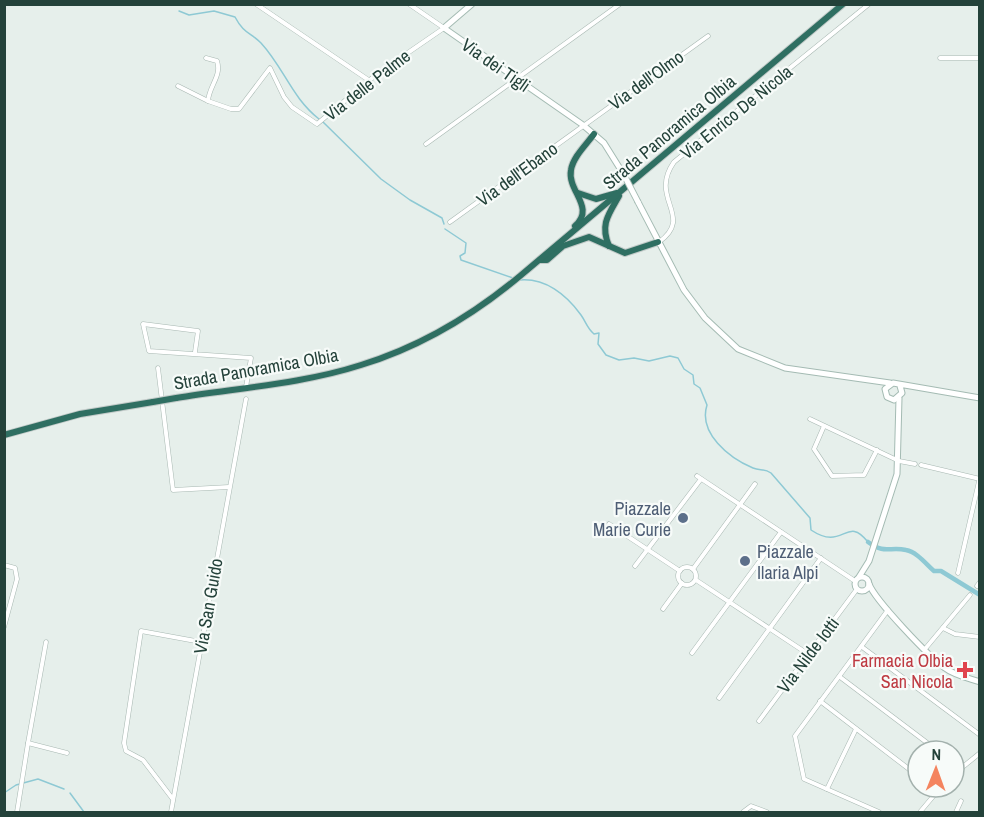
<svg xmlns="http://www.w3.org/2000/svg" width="984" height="817" font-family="'Archivo Narrow',sans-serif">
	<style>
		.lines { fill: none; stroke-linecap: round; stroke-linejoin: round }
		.stream { stroke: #8ec9d4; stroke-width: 1.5 }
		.canal { stroke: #8ec9d4; stroke-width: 4.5 }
		.street-casing { stroke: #a8b8b2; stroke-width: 5 }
		.secondary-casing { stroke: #a4bbb3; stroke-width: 7 }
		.highway-casing { stroke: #c2cac8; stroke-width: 8 }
		.street { stroke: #fff; stroke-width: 4 }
		.secondary { stroke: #fff; stroke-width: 5 }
		.highway { stroke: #2f6f62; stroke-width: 6 }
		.secondary-bridge-casing { stroke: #a4bbb3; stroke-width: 7; stroke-linecap: butt }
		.highway-bridge-casing { stroke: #c2cac8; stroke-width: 8; stroke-linecap: butt }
		.secondary-bridge { stroke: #fff; stroke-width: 5 }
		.highway-bridge { stroke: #2f6f62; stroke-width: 6 }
		.service-dot { fill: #5c6f8a; stroke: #f7fbf9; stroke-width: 2 }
		.health-dot { fill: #e0444e; stroke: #f7fbf9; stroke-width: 2 }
		.labels { text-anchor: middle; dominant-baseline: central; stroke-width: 4.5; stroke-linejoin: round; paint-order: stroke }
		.street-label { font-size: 18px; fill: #24423a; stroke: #f7fbf9 }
		.service-label { font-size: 18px; fill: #4e5e75; stroke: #f7fbf9; text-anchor: end }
		.health-label { font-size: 18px; fill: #be3a42; stroke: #f7fbf9; text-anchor: end }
	</style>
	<rect width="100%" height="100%" fill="#e6efeb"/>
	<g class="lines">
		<g class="stream">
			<path d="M179 11 189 15 214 11 235 17C244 34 250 32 261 43 284 68 292 98 319 119"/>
			<path d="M323 122 381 179 410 200 442 218 444 224"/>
			<path d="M445 229 466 243 465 253 460 256 461 260 513 278"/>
			<path d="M520 280C545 278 566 294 581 315 586 322 587 328 594 334L599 333 598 344 606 355 619 360 634 358 649 361 670 356 678 358 684 369 693 375 694 384 700 388 707 405C698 433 729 458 753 468 760 471 764 468 771 473L810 518 811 530C844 552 846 514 868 542"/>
			<path d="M4 793 16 785 38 779 64 789"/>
			<path d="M70 793 84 812"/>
		</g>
		<path class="canal" d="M868 542C886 555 889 546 906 550 917 552 926 564 934 571H941L980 595"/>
		<g class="street-casing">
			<g id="street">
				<path d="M256 4 370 81"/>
				<path d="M206 58 217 61C222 76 209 86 208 101L231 109H239L270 68 284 97 292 107 317 124 377 74 444 28 409 4"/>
				<path d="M940 58H980"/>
				<path d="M178 86 208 101"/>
				<path d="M426 144 620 4"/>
				<path d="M450 222 708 36"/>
				<path d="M659 242C695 216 648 199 674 162L869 4"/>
				<path d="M195 352 198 331 143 324 149 351 251 358 246 387"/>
				<path d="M158 368 173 490 229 487"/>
				<path d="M810 419 899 461 915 464"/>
				<path d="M824 426 814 449 832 476 864 475 877 450"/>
				<path d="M921 465 980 479"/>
				<path d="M697 476 855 581"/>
				<path d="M609 524 680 571"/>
				<path d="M4 565 15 568 17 579 4 627"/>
				<path d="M635 566 701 479"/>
				<circle cx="687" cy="576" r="9"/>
				<path d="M693 569 755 484"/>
				<path d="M958 573 980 477"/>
				<path d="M696 580 808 654"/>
				<path d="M977 586 980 582"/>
				<path d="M663 609 682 583"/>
				<path d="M943 628 955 634 980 637"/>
				<path d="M46 642 28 743 67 753"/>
				<path d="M862 647 980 735"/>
				<path d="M925 649 970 595"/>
				<path d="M692 653 781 532"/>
				<path d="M840 677 938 751"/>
				<path d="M719 698 821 558"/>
				<path d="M820 701 918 776"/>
				<path d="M759 721 857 589"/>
				<path d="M954 763 961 768"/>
				<path d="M954 774 980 753"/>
				<path d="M827 789 856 729"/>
				<path d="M172 798 143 760 126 751 124 743 141 631 201 642"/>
				<path d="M17 812 28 743"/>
				<path d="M171 812 246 399"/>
				<path d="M743 812 751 806 767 812"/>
				<path d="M879 812 804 779 795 736 888 610"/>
				<path d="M920 812 941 787"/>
				<path d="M956 812 961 801"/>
			</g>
		</g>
		<g class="secondary-casing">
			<g id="secondary">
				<path d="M472 4 444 28 583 125 604 143 624 175"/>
				<path d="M638 202 684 290 705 318 738 349 785 368 890 383"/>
				<path d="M900 386 902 393 894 400 887 397 885 389 893 383 980 398"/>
				<circle cx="862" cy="584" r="7"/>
				<path d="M859 577 869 561 897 474 899 398"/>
				<path d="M869 584C875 600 929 657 945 668 954 675 968 678 980 682"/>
			</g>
		</g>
		<g class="highway-casing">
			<g id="highway">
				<path d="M578 193 596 199 617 193"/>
				<path d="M575 226C596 207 567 191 571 170 573 157 586 145 594 134"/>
				<path d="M609 246C600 225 608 215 619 196"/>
				<path d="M540 260H547L563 246 589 237 625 253 658 242"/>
				<path d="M176 398C237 388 302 384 361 365 420 347 472 316 520 276L843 4"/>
				<path d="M4 435 80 414 153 402"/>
			</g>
		</g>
		<use href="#street" class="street"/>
		<use href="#secondary" class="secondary"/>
		<use href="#highway" class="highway"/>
		<g class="secondary-bridge-casing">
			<path id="secondary-bridge" d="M624 175 638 202"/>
		</g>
		<g class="highway-bridge-casing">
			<path id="highway-bridge" d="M153 402 176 398"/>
		</g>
		<use href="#secondary-bridge" class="secondary-bridge"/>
		<use href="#highway-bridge" class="highway-bridge"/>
	</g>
	<g class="service-dot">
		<circle cx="683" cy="518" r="6"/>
		<circle cx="745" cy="561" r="6"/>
	</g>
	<path class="health-dot" d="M962 661h6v6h6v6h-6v6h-6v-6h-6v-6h6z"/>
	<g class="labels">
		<g class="street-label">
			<text transform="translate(496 65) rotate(35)">Via dei Tigli</text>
			<text transform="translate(646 80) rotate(-36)">Via dell'Olmo</text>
			<text transform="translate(367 85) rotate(-38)">Via delle Palme</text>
			<text transform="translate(736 112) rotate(-39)">Via Enrico De Nicola</text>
			<text transform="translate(669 132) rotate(-40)">Strada Panoramica Olbia</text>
			<text transform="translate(517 174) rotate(-36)">Via dell'Ebano</text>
			<text transform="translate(256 369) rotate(-10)">Strada Panoramica Olbia</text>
			<text transform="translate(208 606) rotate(-80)">Via San Guido</text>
			<text transform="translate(808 655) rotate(-53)">Via Nilde Iotti</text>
		</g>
		<g class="service-label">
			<text x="671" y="508">Piazzale<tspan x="671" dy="21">Marie Curie</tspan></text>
			<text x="757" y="551" text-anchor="start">Piazzale<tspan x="757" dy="21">Ilaria Alpi</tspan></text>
		</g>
		<g class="health-label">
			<text x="953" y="660">Farmacia Olbia<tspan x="953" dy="21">San Nicola</tspan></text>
		</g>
	</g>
	<rect width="984" height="817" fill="none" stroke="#24423a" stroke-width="12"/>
	<g transform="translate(936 769) rotate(1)"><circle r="28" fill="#f7fbf9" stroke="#a3b1ad" stroke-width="1.5"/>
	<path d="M0-4.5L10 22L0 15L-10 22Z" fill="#f4845f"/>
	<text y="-9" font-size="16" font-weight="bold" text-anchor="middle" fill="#24423a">N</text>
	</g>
</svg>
